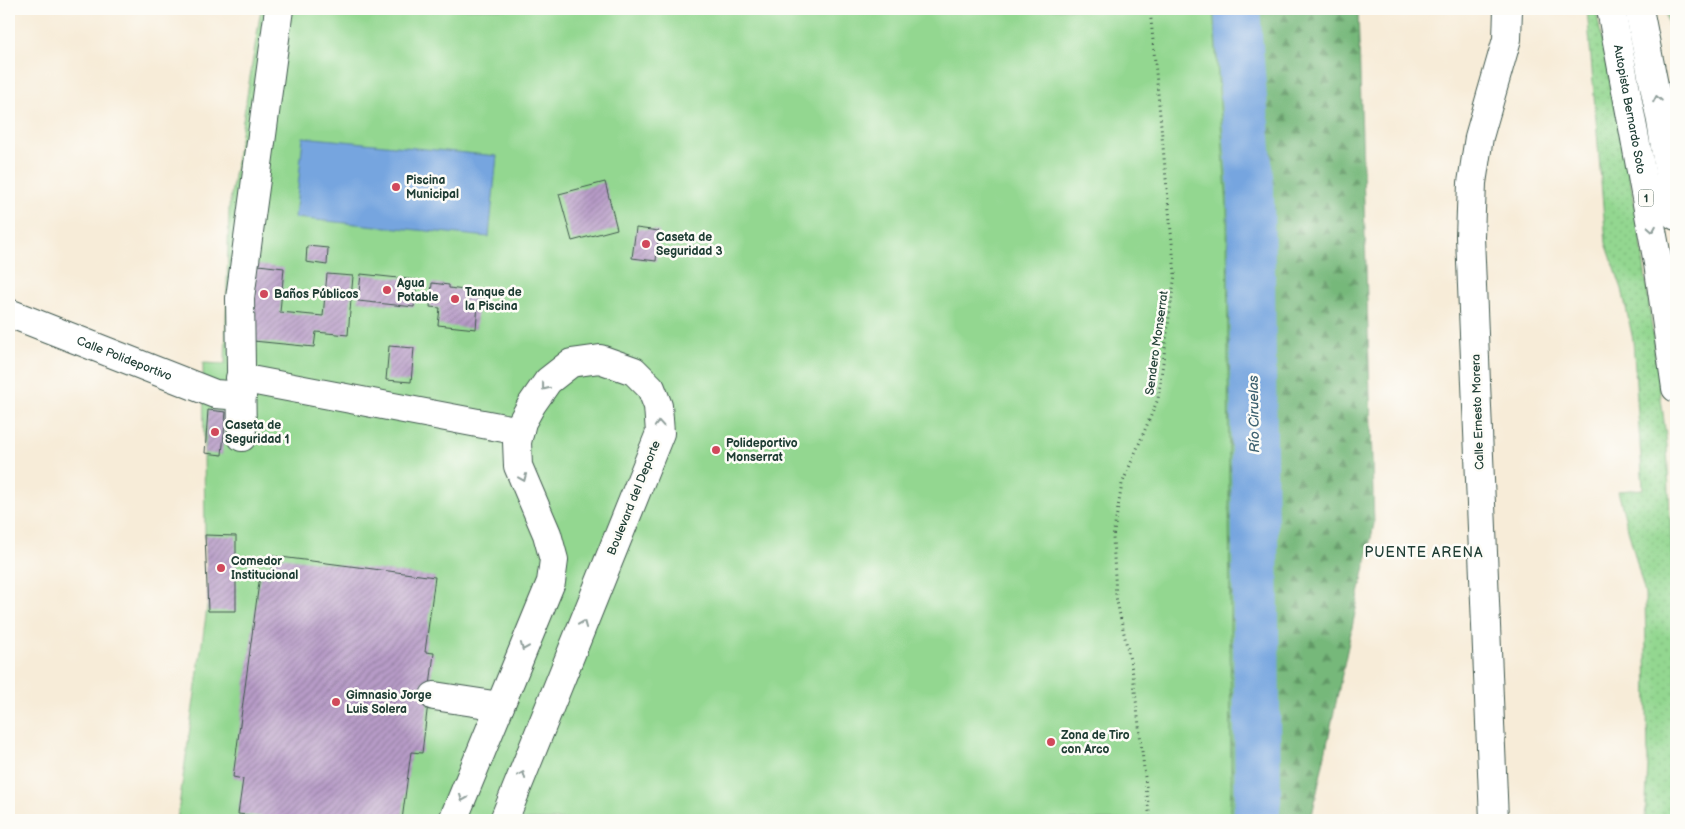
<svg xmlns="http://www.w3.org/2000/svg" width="1685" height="829" font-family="'Balsamiq Sans',sans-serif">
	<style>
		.grass { fill: url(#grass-dots); stroke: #598a62 }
		.forest { fill: url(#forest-firs); stroke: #4a7a57 }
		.garden { fill: #93d790; stroke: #598a62 }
		.water { fill: #76a5df; stroke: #4a718a }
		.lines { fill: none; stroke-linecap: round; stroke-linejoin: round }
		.river { stroke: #76a5df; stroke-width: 46 }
		.building { fill: url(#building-hatch) }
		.minor-casing { stroke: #3f574d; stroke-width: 30 }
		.highway-casing { stroke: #3f574d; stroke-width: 30 }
		.path { stroke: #3f574d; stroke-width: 3; stroke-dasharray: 1 4; stroke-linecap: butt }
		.minor { stroke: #fff; stroke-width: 28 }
		.highway { stroke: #fff; stroke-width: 28 }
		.oneway { stroke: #8f9e9a }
		.poi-dot { fill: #d1495b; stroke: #fdfcf7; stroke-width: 2 }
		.labels { text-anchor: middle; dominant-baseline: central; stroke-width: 5; stroke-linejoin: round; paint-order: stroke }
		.shield { fill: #fdfcf7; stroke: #62766e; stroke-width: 1 }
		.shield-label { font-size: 11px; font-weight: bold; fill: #1f3d34 }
		.street-label { font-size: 12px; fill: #1f3d34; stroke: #fdfcf7 }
		.poi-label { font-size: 12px; font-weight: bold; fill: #1f3d34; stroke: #fdfcf7; text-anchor: start }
		.water-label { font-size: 14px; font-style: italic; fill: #3d6170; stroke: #fdfcf7 }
		.neighbourhood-label { font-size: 14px; letter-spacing: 1px; fill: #1f3d34; stroke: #fdfcf7 }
	</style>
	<defs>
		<pattern id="grass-dots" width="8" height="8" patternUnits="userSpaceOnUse" patternTransform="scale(1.25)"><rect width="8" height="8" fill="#93d790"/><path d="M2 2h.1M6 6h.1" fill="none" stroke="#7eb97d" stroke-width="1.8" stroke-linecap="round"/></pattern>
		<pattern id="forest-firs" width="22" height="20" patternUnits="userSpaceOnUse" patternTransform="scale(1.25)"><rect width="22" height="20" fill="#76b87a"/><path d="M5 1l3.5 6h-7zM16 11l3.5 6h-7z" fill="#609765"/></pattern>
		<pattern id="building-hatch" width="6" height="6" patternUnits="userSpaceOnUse" patternTransform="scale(1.25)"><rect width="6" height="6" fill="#b79bc7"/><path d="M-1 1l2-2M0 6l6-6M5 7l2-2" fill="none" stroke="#9480a2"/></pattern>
	</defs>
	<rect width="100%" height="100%" fill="#fdfcf7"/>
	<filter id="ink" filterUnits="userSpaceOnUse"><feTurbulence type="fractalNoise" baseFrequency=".02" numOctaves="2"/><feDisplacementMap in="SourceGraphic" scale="10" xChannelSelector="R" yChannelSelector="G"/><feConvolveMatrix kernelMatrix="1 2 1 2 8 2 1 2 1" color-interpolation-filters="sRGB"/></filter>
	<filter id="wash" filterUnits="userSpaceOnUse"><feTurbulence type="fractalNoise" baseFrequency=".0096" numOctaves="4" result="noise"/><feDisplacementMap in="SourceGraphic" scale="20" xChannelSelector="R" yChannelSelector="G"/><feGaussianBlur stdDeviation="1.12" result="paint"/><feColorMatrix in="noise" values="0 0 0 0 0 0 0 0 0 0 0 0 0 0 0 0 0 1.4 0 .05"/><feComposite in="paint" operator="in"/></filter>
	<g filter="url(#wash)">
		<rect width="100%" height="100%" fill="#f7ecd8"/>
		<g class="grass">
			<path d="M1587 9H1596L1639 225 1667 445 1676 657V820H1645L1648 765 1645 594 1618 491 1643 489 1633 340 1622 289 1606 243Z"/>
			<path d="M1665 9H1676V66Z"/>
		</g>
		<path class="forest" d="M1154 9H1358L1374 524 1311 820H1118Z"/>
		<path class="garden" d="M261 9H1213L1227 208 1231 785 1229 820H177L208 601 205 535 203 363 225 364 229 207Z"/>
		<path class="water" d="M303 137 497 156 489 237 295 218Z"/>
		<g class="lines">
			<path class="river" d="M1237 9 1251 189 1258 800 1256 820"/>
		</g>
		<g id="blocks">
			<g class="building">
				<path d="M605 182 617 229 572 241 559 194Z"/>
				<path d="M636 228 659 231 656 261 632 258Z"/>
				<path d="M307 246 328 248 327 265 306 262Z"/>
				<path d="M250 264 284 268 280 312 323 316 327 274 353 276 348 335 316 332 314 347 243 340Z"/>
				<path d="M361 274 417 280 414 307 358 301Z"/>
				<path d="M432 283 449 285V288L479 292 476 329 438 325 440 308 430 307Z"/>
				<path d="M389 346 414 348 411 382 386 380Z"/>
				<path d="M208 410 226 412 222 455 205 453Z"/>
				<path d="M205 535 236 536V611H208Z"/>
				<path d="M273 556 435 577 425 652 434 653 422 753 411 752 402 820H288L238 814 243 779 233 777 260 575 270 577Z"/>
			</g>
		</g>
	</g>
	<g filter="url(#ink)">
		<use href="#blocks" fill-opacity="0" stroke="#3f574d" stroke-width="1"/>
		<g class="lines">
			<g class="minor-casing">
				<g id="minor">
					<path id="s1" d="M9 313 215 394 242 396"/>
					<path d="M240 378 520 431"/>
					<path d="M242 437 240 298 279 9"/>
					<path d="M434 696 500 706"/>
					<path d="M453 820 551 582 554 560 547 534 518 466 517 442 522 422 532 404 548 381 571 363 600 359 634 371 651 388 658 406 660 433 504 820"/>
					<path d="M1494 820 1470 237 1472 183 1479 137 1507 39 1508 9"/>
				</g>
			</g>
			<g class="highway-casing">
				<g id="highway">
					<path id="s2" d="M1611 9 1658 263 1676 388"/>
					<path d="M1639 9 1661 121 1676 216"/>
				</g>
			</g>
			<path class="path" d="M1150 9 1175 274 1158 399 1122 484 1113 537 1116 597 1133 674 1150 820"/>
			<use href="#minor" class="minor"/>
			<use href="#highway" class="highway"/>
		</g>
		<defs><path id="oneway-chevron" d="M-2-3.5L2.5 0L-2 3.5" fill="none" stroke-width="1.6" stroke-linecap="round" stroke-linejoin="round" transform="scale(1.25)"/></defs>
		<g class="oneway">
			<use href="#oneway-chevron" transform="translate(1657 99) rotate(-101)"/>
			<use href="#oneway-chevron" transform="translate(1652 229) rotate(80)"/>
			<use href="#oneway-chevron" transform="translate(545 387) rotate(128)"/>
			<use href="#oneway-chevron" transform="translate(659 424) rotate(-94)"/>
			<use href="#oneway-chevron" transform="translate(523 478) rotate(67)"/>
			<use href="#oneway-chevron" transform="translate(583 624) rotate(-68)"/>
			<use href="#oneway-chevron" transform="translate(524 647) rotate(112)"/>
			<use href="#oneway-chevron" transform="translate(522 775) rotate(-68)"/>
			<use href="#oneway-chevron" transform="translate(463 798) rotate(112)"/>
		</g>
	</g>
	<g class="poi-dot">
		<circle cx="396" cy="187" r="5"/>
		<circle cx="646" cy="244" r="5"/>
		<circle cx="387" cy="290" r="5"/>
		<circle cx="264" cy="294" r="5"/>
		<circle cx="455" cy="299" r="5"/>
		<circle cx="215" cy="432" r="5"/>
		<circle cx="716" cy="450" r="5"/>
		<circle cx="221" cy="568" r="5"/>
		<circle cx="336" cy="702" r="5"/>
		<circle cx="1051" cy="742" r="5"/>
	</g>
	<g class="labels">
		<rect class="shield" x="1638.5" y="189.5" width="15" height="17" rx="4"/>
		<g class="shield-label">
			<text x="1646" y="198">1</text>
		</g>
		<g class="street-label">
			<text stroke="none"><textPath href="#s2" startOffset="102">Autopista Bernardo Soto</textPath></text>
			<text transform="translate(1157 343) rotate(-82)">Sendero Monserrat</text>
			<text stroke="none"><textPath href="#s1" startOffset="124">Calle Polideportivo</textPath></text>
			<text transform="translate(1478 412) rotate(-92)">Calle Ernesto Morera</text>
			<text transform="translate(634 498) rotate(-68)">Boulevard del Deporte</text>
		</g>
		<g class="poi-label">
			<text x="406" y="180">Piscina<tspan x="406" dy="14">Municipal</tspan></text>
			<text x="656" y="237">Caseta de<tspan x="656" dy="14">Seguridad 3</tspan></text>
			<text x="397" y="283">Agua<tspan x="397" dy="14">Potable</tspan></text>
			<text x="465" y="292">Tanque de<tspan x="465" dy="14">la Piscina</tspan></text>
			<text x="274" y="294">Baños Públicos</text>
			<text x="225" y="425">Caseta de<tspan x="225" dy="14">Seguridad 1</tspan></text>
			<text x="726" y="443">Polideportivo<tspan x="726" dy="14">Monserrat</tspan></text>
			<text x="231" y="561">Comedor<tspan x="231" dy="14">Institucional</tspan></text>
			<text x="346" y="695">Gimnasio Jorge<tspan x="346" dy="14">Luis Solera</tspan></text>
			<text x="1061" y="735">Zona de Tiro<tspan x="1061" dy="14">con Arco</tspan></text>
		</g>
		<g class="water-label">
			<text transform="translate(1254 414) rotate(-91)">Río Ciruelas</text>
		</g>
		<g class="neighbourhood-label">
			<text x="1424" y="552">PUENTE ARENA</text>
		</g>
	</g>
	<rect width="1685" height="829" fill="none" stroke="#fdfcf7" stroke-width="30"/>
</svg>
